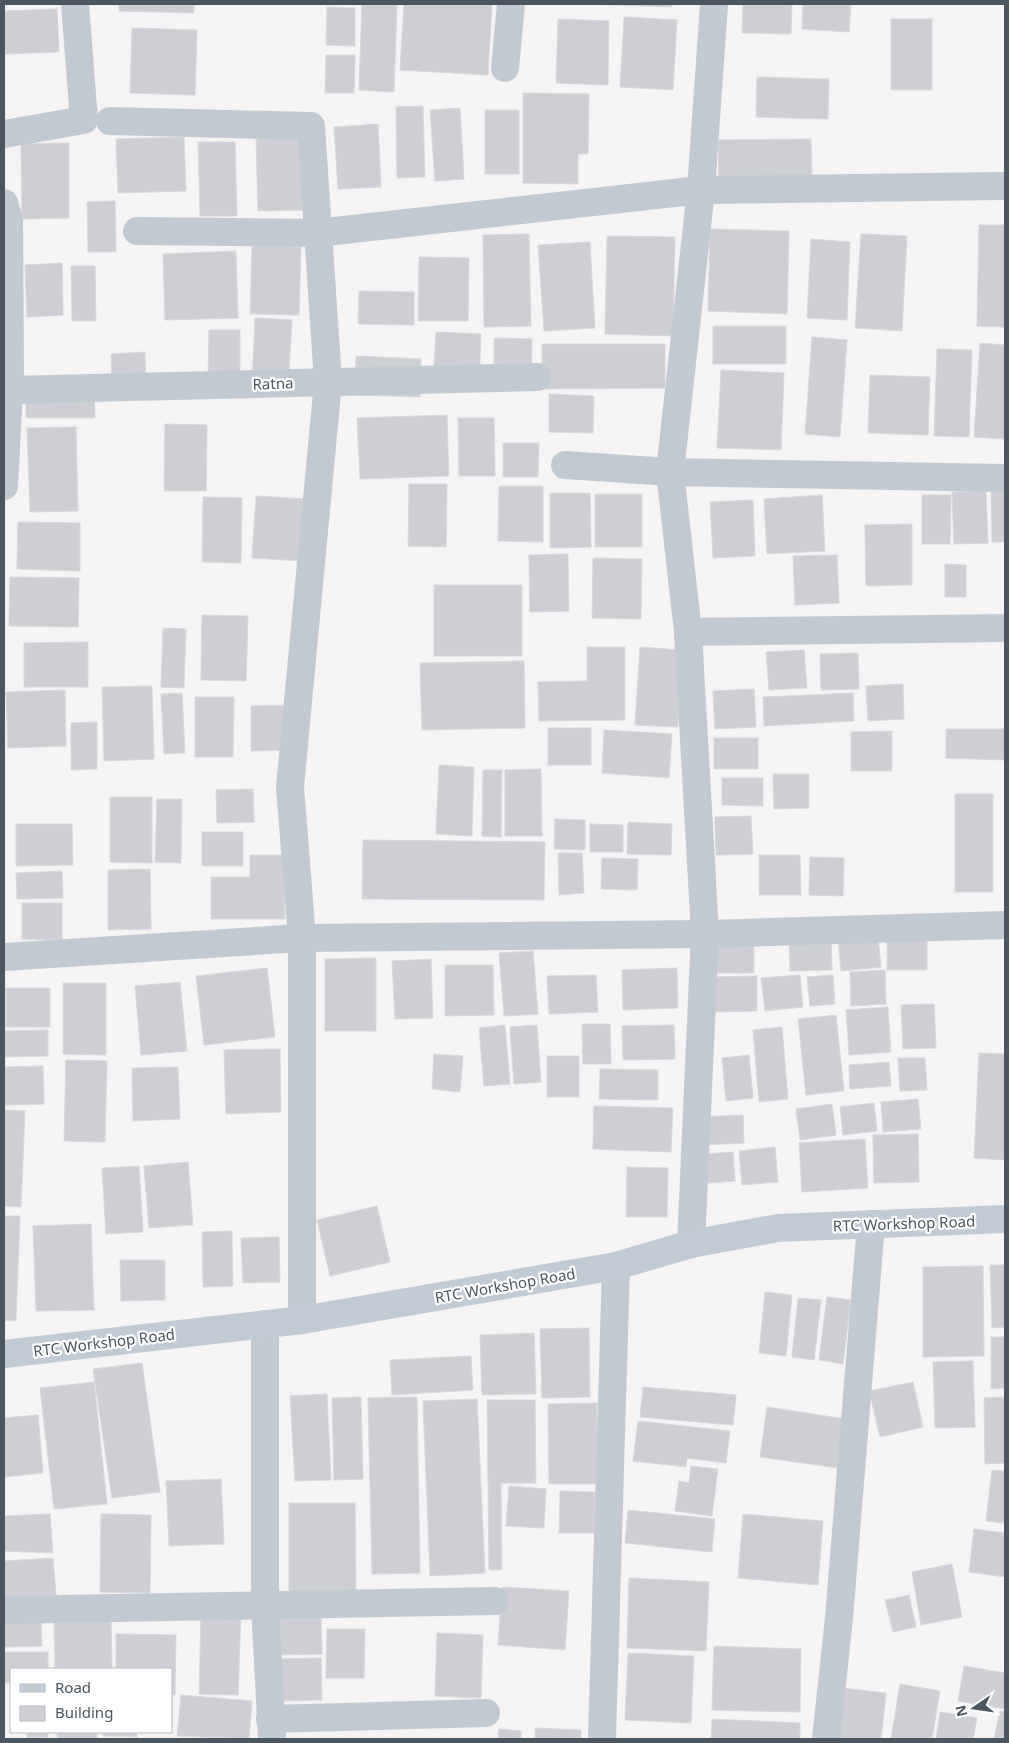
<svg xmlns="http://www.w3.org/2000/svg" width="1009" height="1743" font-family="'Noto Sans',sans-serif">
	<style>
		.building { fill: #cdcfd5; stroke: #d7d9de }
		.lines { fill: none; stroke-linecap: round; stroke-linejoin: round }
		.street { stroke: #c1cad2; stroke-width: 28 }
		.secondary { stroke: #c1cbd6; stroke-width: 28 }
		.labels { text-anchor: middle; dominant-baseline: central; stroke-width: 4.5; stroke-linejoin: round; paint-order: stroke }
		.street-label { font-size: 15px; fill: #4a5661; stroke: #fff }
	</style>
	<rect width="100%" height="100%" fill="#f5f3f3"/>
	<g class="building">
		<path d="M119 4H194V13L119 11Z"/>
		<path d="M362 4H397L394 92 359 90Z"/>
		<path d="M404 4H492L488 75 400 70Z"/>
		<path d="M587 4H672V7Z"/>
		<path d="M743 4H792L791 34 742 33Z"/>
		<path d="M803 4H851L849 32 802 29Z"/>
		<path d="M327 7 355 8V46L326 45Z"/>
		<path d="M57 9 59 52 5 54 4 11Z"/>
		<path d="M624 17 677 20 673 90 620 87Z"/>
		<path d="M558 19 609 21 608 85 556 83Z"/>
		<rect x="891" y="19" width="41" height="71"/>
		<path d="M132 28 197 30 195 95 130 93Z"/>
		<path d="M326 55H355L354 93H325Z"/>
		<path d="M757 77 829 79 828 119 756 117Z"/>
		<path d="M523 93 589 94 588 154H578V184L523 183Z"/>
		<path d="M423 106 425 177 397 178 396 107Z"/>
		<path d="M460 108 464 179 435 181 430 110Z"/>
		<rect x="485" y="110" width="34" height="64"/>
		<path d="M378 124 381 187 338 189 334 127Z"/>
		<path d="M184 137 186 191 118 193 116 139Z"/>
		<path d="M303 137 305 210 258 211 256 138Z"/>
		<path d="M811 139 812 182 719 183 718 140Z"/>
		<path d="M198 142H235L237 216H200Z"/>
		<path d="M69 143V218L22 219 21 144Z"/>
		<path d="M115 201 116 252H88L87 202Z"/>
		<path d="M979 225H1005V327L977 326Z"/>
		<path d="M710 229 789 231 787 314 708 311Z"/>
		<path d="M529 234 531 326 484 327 483 235Z"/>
		<path d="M861 234 907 236 902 331 855 328Z"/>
		<path d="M607 236 675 237 673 336 605 334Z"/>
		<path d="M811 239 850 242 847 320 807 318Z"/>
		<path d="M590 242 595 328 544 331 538 245Z"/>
		<path d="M252 246 301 247 299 315 250 314Z"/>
		<path d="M236 251 238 318 165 320 163 254Z"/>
		<path d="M419 257 469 258 468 321H418Z"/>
		<path d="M62 263 63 315 27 317 25 265Z"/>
		<path d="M71 266H95L96 321H72Z"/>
		<path d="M359 291 414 292V325L358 324Z"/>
		<path d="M255 318 292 320 288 387 252 385Z"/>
		<rect x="713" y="326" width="73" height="38"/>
		<path d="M209 330H240V379L208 378Z"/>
		<path d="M436 332 481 334 479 388 433 386Z"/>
		<path d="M812 337 847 340 840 437 805 434Z"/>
		<path d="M494 338 532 339 531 385 494 384Z"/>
		<path d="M980 343 1005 345V439L974 437Z"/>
		<path d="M542 344H665V388L542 389Z"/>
		<path d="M937 349 972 350 969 437 934 436Z"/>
		<path d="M145 352 146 388 112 389 111 354Z"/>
		<path d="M356 356 421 359 420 397 355 395Z"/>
		<path d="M721 370 784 373 781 450 717 448Z"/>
		<path d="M870 375 930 377 928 435 868 433Z"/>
		<path d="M94 388 95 418H26V389Z"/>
		<path d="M549 394 594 396 593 433 549 432Z"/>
		<path d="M447 415 449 476 360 479 357 418Z"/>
		<path d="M458 418H494L495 476H459Z"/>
		<path d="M165 424 207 425 206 491H164Z"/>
		<path d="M76 427 78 511 30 512 27 428Z"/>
		<path d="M503 443H539L538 477H503Z"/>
		<path d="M409 484H447L446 547 408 546Z"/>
		<path d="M499 486H543V542L498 541Z"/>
		<path d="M991 486H1005V542H992Z"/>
		<path d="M986 491 988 543 954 544 952 492Z"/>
		<path d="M550 493H590L591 547 550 548Z"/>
		<rect x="595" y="494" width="47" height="53"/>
		<path d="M822 495 825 551 767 554 764 499Z"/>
		<path d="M922 495H951L950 544H922Z"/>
		<path d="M256 496 305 499 302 561 252 558Z"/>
		<path d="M203 497 242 498 241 563 202 562Z"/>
		<path d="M753 500 755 556 713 558 710 502Z"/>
		<path d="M18 522 80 523V571L17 569Z"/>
		<path d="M912 524V585L866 586 865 525Z"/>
		<path d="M568 554 569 611 530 612 529 555Z"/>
		<path d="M837 555 839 603 795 605 793 556Z"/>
		<path d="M593 558 642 559 641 619 592 618Z"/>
		<path d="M945 564 966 565V597H945Z"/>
		<path d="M10 577 79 578 78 627 9 626Z"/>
		<rect x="434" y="585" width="88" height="71"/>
		<path d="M202 615 248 616 246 681 201 680Z"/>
		<path d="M163 628 186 629 184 688 161 687Z"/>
		<path d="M88 642V687H24V643Z"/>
		<path d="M587 647H625V720L539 721 538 682 587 681Z"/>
		<path d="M640 647 681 650 678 727 635 725Z"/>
		<path d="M804 650 807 688 769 690 766 652Z"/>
		<path d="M858 653 859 689 821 690 820 654Z"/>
		<path d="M524 661 525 728 422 730 420 663Z"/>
		<path d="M903 684 904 719 868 721 866 686Z"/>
		<path d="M152 686 154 759 104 761 102 687Z"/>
		<path d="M754 689 756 727 715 729 713 691Z"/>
		<path d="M65 690 66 746 8 748 6 692Z"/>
		<path d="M182 693 185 753 164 754 161 694Z"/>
		<path d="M853 693 854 721 764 726 763 697Z"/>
		<path d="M195 697H234L233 757H195Z"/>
		<path d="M291 705 292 750 251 751V706Z"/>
		<path d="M97 722V769L71 770V723Z"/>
		<rect x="548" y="728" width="43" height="37"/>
		<path d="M946 729H1005V760L946 758Z"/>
		<path d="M604 730 672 734 669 778 602 773Z"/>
		<path d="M892 731V771H851V732Z"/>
		<rect x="714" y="738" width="44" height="31"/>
		<path d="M439 765 474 767 472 836 436 834Z"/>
		<path d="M541 769 542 836H505V770Z"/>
		<path d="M483 770H502L501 837 482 836Z"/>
		<path d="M773 774H809V808L774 809Z"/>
		<path d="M722 778H763V806L722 805Z"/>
		<path d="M253 789 254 822 217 823 216 790Z"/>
		<rect x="955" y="794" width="38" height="98"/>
		<path d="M110 797H152V863L110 862Z"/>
		<path d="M157 799H182L181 863 155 862Z"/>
		<path d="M751 816 753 854 716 855 715 817Z"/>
		<path d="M555 819 585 820V850L554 849Z"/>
		<path d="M628 822 672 824 671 855 627 854Z"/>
		<path d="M16 824H72L73 865 16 866Z"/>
		<path d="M590 824 623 825V852H590Z"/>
		<rect x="202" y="832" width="41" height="34"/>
		<path d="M363 840 545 842 544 900 362 899Z"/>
		<path d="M558 853H582L584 893 559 895Z"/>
		<path d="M250 855H284L285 919H211V877H250Z"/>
		<path d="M759 855H800L801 895H759Z"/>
		<path d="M810 857 844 858 843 896 809 895Z"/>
		<path d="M602 858 638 859 637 890 601 889Z"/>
		<path d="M150 869 151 929 108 930V870Z"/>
		<path d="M62 871 63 898 17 899 16 873Z"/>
		<path d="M22 903H62V940L22 939Z"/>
		<path d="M831 935 832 970 790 971 789 936Z"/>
		<rect x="887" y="935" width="40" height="35"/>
		<path d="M878 937 881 967 841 971 838 940Z"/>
		<rect x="715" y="943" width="39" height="30"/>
		<path d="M533 951 538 1014 504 1016 499 953Z"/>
		<path d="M376 958V1031H325V959Z"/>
		<path d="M431 959 433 1018 395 1019 392 961Z"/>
		<path d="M445 965H493L494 1015 445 1016Z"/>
		<path d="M267 968 275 1037 204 1045 196 976Z"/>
		<path d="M677 968 678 1008 623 1010 622 970Z"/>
		<path d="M885 970 886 1004 851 1006 850 972Z"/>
		<path d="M596 975 598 1012 549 1014 547 976Z"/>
		<path d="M800 975 803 1007 765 1011 761 978Z"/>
		<path d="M833 975 835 1004 810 1006 807 977Z"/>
		<path d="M757 976V1011L712 1012V977Z"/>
		<path d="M180 982 187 1051 141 1055 135 986Z"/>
		<path d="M63 983H106V1055L63 1054Z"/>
		<rect x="6" y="988" width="44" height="39"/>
		<path d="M934 1004 936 1048 903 1049 901 1005Z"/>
		<path d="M888 1007 891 1052 849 1055 846 1010Z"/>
		<path d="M836 1015 844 1091 806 1095 798 1019Z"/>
		<path d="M582 1024H610L611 1064H583Z"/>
		<path d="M505 1025 510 1084 484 1086 479 1028Z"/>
		<path d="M537 1025 541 1082 514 1084 510 1027Z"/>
		<path d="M674 1025 675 1059 623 1060 622 1026Z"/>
		<path d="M782 1027 788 1099 759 1102 753 1030Z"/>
		<path d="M48 1030V1056L4 1057V1031Z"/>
		<path d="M280 1049 281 1112 226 1114 224 1050Z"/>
		<path d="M979 1053 1005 1054V1160L974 1158Z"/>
		<path d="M434 1054 463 1056 460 1092 432 1089Z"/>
		<path d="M749 1055 753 1098 726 1101 722 1058Z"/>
		<rect x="547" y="1056" width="32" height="41"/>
		<path d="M898 1058H925L927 1090 900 1091Z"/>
		<path d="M66 1060 107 1061 105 1142 64 1141Z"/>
		<path d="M889 1062 891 1086 850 1089 849 1065Z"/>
		<path d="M43 1066 44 1104 4 1105V1067Z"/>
		<path d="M178 1067 180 1119 133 1121 132 1068Z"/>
		<path d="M600 1069 658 1070V1100L599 1099Z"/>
		<path d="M918 1099 921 1129 883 1132 881 1102Z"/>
		<path d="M874 1103 877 1131 843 1135 840 1107Z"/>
		<path d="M832 1104 836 1135 800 1140 796 1109Z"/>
		<path d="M594 1106 673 1108 671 1152 593 1149Z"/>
		<path d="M4 1110 25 1111 21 1207 4 1206Z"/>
		<path d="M743 1115 744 1143 704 1145 702 1117Z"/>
		<path d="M918 1134 919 1182 874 1183 873 1135Z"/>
		<path d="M865 1139 868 1188 802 1192 799 1143Z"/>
		<path d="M775 1147 778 1182 742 1185 739 1151Z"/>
		<path d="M733 1152 735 1181 708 1183 706 1154Z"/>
		<path d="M188 1162 193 1225 149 1228 144 1166Z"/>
		<path d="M139 1166 143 1232 106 1234 102 1168Z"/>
		<path d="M627 1167 668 1168 667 1217H626Z"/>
		<path d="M377 1206 390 1262 330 1276 317 1220Z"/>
		<path d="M4 1216H20L16 1321 4 1320Z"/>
		<path d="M91 1224 94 1310 36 1311 33 1226Z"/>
		<path d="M232 1231 233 1286 203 1287 202 1232Z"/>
		<path d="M279 1237 280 1282 243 1283 241 1238Z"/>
		<path d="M120 1260H165V1300L121 1301Z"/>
		<path d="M990 1265H1005V1327L992 1328Z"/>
		<path d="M983 1266 984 1356 923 1357V1267Z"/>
		<path d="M765 1292 792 1295 786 1356 759 1353Z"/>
		<path d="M827 1297 851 1300 843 1364 819 1360Z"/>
		<path d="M798 1298 821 1300 814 1360 792 1357Z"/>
		<path d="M589 1328 590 1397 542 1398 540 1329Z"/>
		<path d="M534 1333 536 1394 482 1395 480 1335Z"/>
		<path d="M991 1337H1005V1388L991 1389Z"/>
		<path d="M471 1356 473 1390 392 1395 390 1360Z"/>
		<path d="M973 1361 975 1427 935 1428 933 1362Z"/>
		<path d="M142 1363 160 1492 112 1498 93 1369Z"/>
		<path d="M94 1382 107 1504 54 1509 40 1388Z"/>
		<path d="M913 1382 923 1427 880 1437 869 1391Z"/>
		<path d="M643 1387 736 1395 733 1425 640 1417Z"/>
		<path d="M327 1394 331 1480 295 1481 290 1396Z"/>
		<path d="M361 1397 363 1479 334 1480 332 1398Z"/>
		<path d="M417 1397 420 1573 372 1574 368 1398Z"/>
		<path d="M1005 1397V1463L985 1464 984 1398Z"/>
		<path d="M477 1399 485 1573 430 1576 423 1401Z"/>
		<path d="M487 1400H535L536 1483H501L502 1570H489Z"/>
		<path d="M597 1403V1484H549L548 1404Z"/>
		<path d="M767 1407 845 1419 838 1468 760 1457Z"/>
		<path d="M38 1415 43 1473 4 1477V1418Z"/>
		<path d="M638 1421 730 1431 726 1463 687 1458 686 1467 633 1461Z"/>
		<path d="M691 1466 718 1469 712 1516 675 1511 679 1481 689 1483Z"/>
		<path d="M992 1470 1005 1471V1523L986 1521Z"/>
		<path d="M221 1479 224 1544 169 1546 166 1481Z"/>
		<path d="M509 1486 546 1489 544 1528 506 1526Z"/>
		<path d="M560 1491 595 1492 594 1533H559Z"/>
		<path d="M289 1503H355L356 1593H289Z"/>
		<path d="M628 1510 715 1519 712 1552 625 1543Z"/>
		<path d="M50 1514 53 1553 4 1551V1516Z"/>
		<path d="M101 1514 151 1515 150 1593 100 1592Z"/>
		<path d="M743 1514 823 1521 818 1585 738 1578Z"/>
		<path d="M974 1529 1005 1533V1577L969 1572Z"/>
		<path d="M53 1558 56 1595 4 1599V1561Z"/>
		<path d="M952 1564 962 1617 921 1625 912 1572Z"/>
		<path d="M629 1578 709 1582 706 1651 627 1648Z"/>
		<path d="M502 1587 569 1591 565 1650 498 1645Z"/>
		<path d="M909 1595 916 1627 893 1632 885 1600Z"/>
		<path d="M201 1612 241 1613 238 1695 199 1694Z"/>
		<path d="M321 1614 322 1654 277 1655 276 1615Z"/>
		<path d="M41 1615 42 1646 4 1647V1616Z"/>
		<path d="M111 1619 112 1669H55L54 1620Z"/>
		<path d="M327 1629H365L364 1678H326Z"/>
		<path d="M437 1633 483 1635 481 1698 435 1696Z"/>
		<path d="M116 1634 176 1635 175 1695H171V1669H116Z"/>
		<path d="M714 1646 801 1649 800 1712 712 1710Z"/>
		<path d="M4 1652H48V1669H11V1683H4Z"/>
		<path d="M628 1653 694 1656 691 1723 625 1720Z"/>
		<path d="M321 1658 322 1700 277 1701 276 1659Z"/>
		<path d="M964 1666 1005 1673V1709L958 1701Z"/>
		<path d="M900 1684 940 1691 932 1739H891Z"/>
		<path d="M843 1688 886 1693 881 1739H837Z"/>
		<path d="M181 1695 252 1701 249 1739 177 1736Z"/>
		<path d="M1000 1711 1005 1712V1739H994Z"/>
		<path d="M940 1712 977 1718 973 1739H936Z"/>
		<path d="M712 1719 800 1723V1739H711Z"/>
		<path d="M535 1728 581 1730V1739H535Z"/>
		<path d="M499 1729 521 1731V1739H498Z"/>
		<path d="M27 1732H48V1737L27 1738Z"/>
		<rect x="57" y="1732" width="40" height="7"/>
		<path d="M103 1732H137V1737L103 1736Z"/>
	</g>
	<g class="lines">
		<g class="street">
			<path d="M714 4 701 190 670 472 1005 478"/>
			<path d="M505 68 511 4"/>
			<path d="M110 121 311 126 328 382 290 787 302 938V1320"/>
			<path d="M4 134 84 120 75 4"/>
			<path d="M4 203 9 220 10 371 4 486"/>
			<path d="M137 231 317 233 701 190 1005 186"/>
			<path d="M9 390 537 377"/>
			<path d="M565 465 670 472 688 632 705 934 691 1244"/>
			<path d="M688 632 1005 628"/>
			<path d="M4 957 302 938 705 934 1005 925"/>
			<path d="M265 1324V1605L272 1739"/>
			<path d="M4 1610 495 1601"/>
			<path d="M270 1719 486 1713"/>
			<path d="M602 1739 616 1266"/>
			<path d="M826 1739 839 1618 871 1224"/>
		</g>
		<path class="secondary" d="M4 1354 302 1320 616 1266 691 1244 778 1228 1005 1219"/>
	</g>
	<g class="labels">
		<g class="street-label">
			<text transform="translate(273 383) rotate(-2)">Ratna</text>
			<text transform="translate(904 1223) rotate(-2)">RTC Workshop Road</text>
			<text transform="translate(505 1285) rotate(-10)">RTC Workshop Road</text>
			<text transform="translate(104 1342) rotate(-7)">RTC Workshop Road</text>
		</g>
	</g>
	<rect width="1009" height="1743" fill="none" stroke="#4a5661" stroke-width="10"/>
	<rect x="10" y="1668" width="162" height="65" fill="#ffffff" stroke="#b7bbc0"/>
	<rect x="20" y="1684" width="25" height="8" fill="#c1cbd6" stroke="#b7bbc0"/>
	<text x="55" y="1693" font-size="15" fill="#4a5661">Road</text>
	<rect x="20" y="1706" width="25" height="15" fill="#cdcfd5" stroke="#b7bbc0"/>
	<text x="55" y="1718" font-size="15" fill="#4a5661">Building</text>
	<g transform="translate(974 1708) rotate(257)" stroke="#ffffff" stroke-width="4" paint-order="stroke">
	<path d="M0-4L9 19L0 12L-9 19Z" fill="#4a5661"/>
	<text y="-8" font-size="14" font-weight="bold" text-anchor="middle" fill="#4a5661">N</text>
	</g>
</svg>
